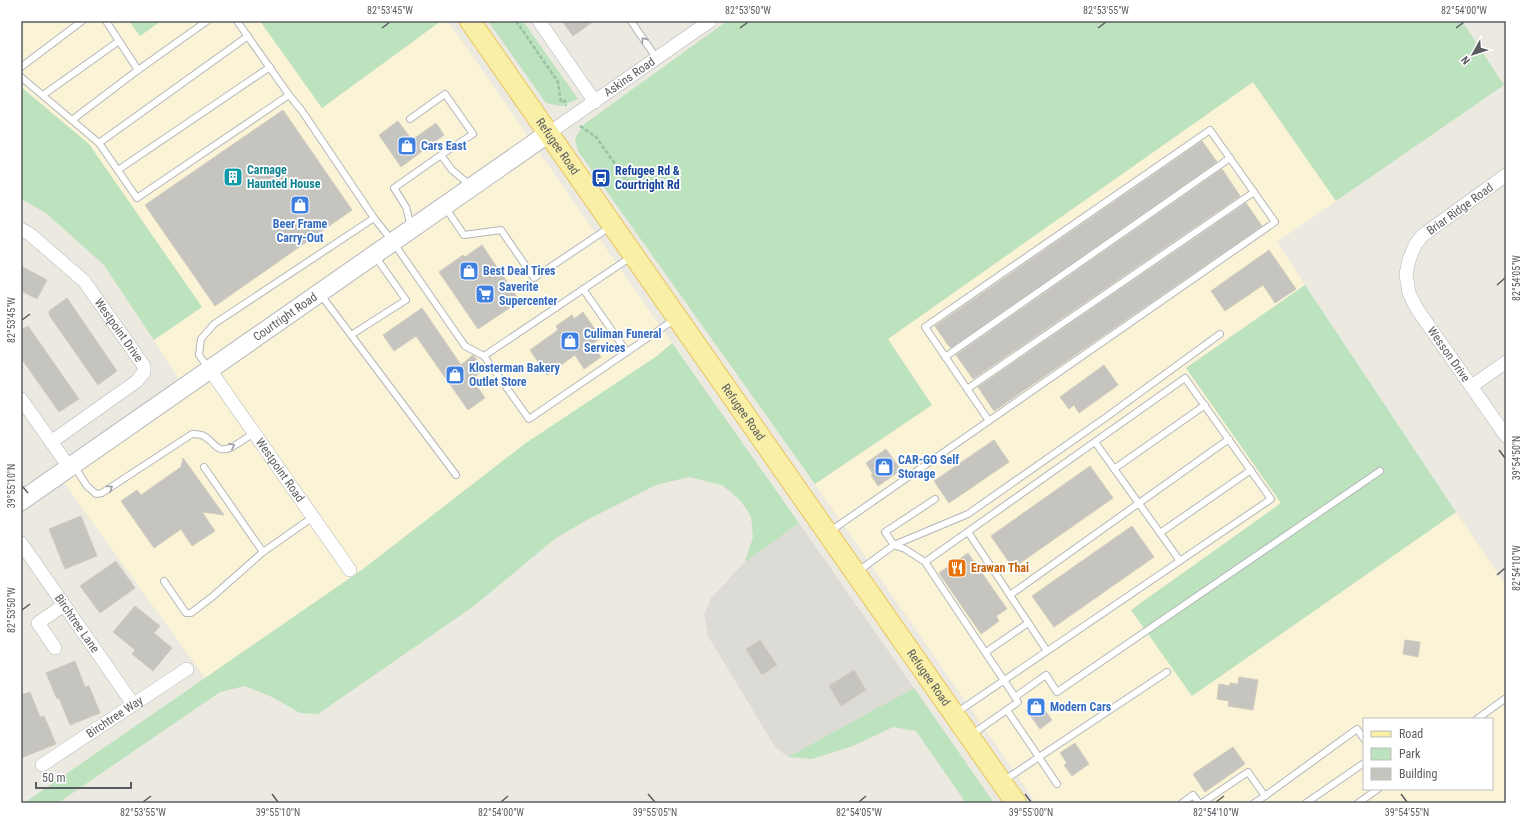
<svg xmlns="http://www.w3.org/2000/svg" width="1527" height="824" font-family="'Roboto Condensed',sans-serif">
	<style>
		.commercial { fill: #fbf3d5; fill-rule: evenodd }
		.industrial { fill: #dddbd5 }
		.green { fill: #bde2be }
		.building { fill: #c6c4be; stroke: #cfcbbf }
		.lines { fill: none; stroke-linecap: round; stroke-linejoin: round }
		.lane-casing { stroke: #b3b6ba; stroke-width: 8 }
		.street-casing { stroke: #b3b6ba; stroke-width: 14 }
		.secondary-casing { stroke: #b4b7bc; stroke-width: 20 }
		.primary-casing { stroke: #e9c55c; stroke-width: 22 }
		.path { stroke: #97c2a5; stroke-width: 2.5; stroke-dasharray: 4 2; stroke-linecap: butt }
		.lane { stroke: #fff; stroke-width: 6 }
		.street { stroke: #fff; stroke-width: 13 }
		.secondary { stroke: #fff; stroke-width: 18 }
		.primary { stroke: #faefa6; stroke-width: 20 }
		.oneway { stroke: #9b9da0 }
		.ticks { fill: none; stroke: #595c60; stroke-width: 1.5 }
		.labels { text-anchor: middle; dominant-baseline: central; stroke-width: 3.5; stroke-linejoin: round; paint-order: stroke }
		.street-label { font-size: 12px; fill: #595c60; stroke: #fff }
		.shop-label { font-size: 12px; font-weight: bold; fill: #366cbe; stroke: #fff; text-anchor: start }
		.culture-label { font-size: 12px; font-weight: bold; fill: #0d838f; stroke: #fff; text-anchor: start }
		.transit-label { font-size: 12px; font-weight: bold; fill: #164399; stroke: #fff; text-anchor: start }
		.food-label { font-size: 12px; font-weight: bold; fill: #c56008; stroke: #fff; text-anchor: start }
		.neatline { fill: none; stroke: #595c60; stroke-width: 1.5 }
		.ticks-label { font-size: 10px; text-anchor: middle; fill: #595c60 }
	</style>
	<rect width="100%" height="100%" fill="#ebe9e0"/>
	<g class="commercial">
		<path d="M21 21H129L140 36 161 21H260L322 108 441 21H448L672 343 657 356 526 443 363 569 205 678 59 476 185 389 154 340 202 307 89 145 21 87Z"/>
		<path d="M1253 82 1336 201 1277 242 1305 285 1186 368 1281 503 1131 610 1192 696 1456 512 1506 586V803H1036L815 484 831 473 887 339ZM1364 719H1492V789H1364Z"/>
	</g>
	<path class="industrial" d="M799 523 914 688 788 757 775 747 708 636 704 615 711 598 745 562Z"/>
	<g class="green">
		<path d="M129 21H161L140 36Z"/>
		<path d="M260 21H441L322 108Z"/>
		<path d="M488 21H523L578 99 561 106 546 103Z"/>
		<path d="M727 21H1462L1504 85 1336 201 1253 82 888 339 932 405 815 484 578 151 575 139 583 125Z"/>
		<path d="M21 87 89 144 202 307 154 340 104 265 46 213 21 199Z"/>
		<path d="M1305 285 1456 512 1192 696 1131 610 1281 503 1186 368Z"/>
		<path d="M672 343 799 523 745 562 753 537 751 516 740 500 722 485 689 477 656 485 587 520 556 538 474 606 318 714 300 713 272 697 245 686 220 692 58 803H24L363 569 526 443 657 356Z"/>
		<path d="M914 688 994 803H966L916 731 893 727 853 746 812 759 788 757Z"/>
	</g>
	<g class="building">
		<path d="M562 21H594L573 36Z"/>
		<path d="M283 110 352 210 215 306 145 205Z"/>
		<path d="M398 121 412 140 436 123 444 135 401 167 379 135Z"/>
		<path d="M1202 141 1217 162 951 348 948 345 935 326Z"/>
		<path d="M1222 169 1240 196 973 379 956 355Z"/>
		<path d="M1246 203 1262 226 994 411 978 387Z"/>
		<path d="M482 245 520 301 478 329 439 272 463 255 465 257Z"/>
		<path d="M1269 250 1296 289 1275 303 1263 285 1225 311 1211 291Z"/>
		<path d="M21 266 47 280 37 299 21 291Z"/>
		<path d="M67 298 117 371 98 385 49 315V311Z"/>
		<path d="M422 308 461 365 473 355 485 369 472 379 485 398 468 410 416 336 394 351 383 335Z"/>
		<path d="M583 312 601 338 592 344 601 357 584 369 575 355 547 375 530 350 558 330 556 326 572 315 574 319Z"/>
		<path d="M28 326 79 399 59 412 21 358V330Z"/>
		<path d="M1104 365 1118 385 1079 413 1074 405 1069 409 1060 397Z"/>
		<path d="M994 440 1009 462 949 503 934 481Z"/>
		<path d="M886 449 901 470 878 486 871 475 873 474 866 463Z"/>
		<path d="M183 458 224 515 202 512 215 531 192 546 181 529 154 548 121 501 137 490 141 495 181 467Z"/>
		<path d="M1090 466 1113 498 1013 568 991 536Z"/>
		<path d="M81 516 97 556 65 569 49 529Z"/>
		<path d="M1132 526 1154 557 1054 627 1032 596Z"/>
		<path d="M968 553 1007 609 996 616 999 621 981 634 939 573Z"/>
		<path d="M116 561 135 588 100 613 80 586Z"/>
		<path d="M135 606 160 626 154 633 172 648 153 671 132 654 135 650 113 632Z"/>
		<path d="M760 640 777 665 762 675 746 649Z"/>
		<path d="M1405 640 1420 642 1418 657 1403 654Z"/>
		<path d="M75 661 85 687 89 686 100 713 70 725 59 698 57 699 46 673Z"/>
		<path d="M854 670 866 690 841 706 829 686Z"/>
		<path d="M1239 677 1258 680 1253 710 1228 706 1229 701 1217 699 1219 684 1230 686V683L1238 684Z"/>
		<path d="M30 692 40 717 44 716 56 744 21 758V695Z"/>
		<path d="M1038 701 1052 720 1040 729 1026 710Z"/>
		<path d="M1075 743 1089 764 1072 776 1064 765 1067 763 1060 753Z"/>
		<path d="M1233 747 1245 764 1205 792 1193 774Z"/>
	</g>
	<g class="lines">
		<g class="lane-casing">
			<g id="lane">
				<path d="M106 21 138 70 207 21"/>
				<path d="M237 21 289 95"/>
				<path d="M631 21 657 59"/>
				<path d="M21 67 82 21"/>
				<path d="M21 77 99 143 137 198 289 95 302 111 374 218"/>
				<path d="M43 95 119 41"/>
				<path d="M410 119 445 94 473 134 441 155"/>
				<path d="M72 120 138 70"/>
				<path d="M99 143 248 36"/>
				<path d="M118 170 270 67"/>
				<path d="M445 207 464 235 501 230 534 278 610 227"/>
				<path d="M411 227 406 207 394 188 441 155 452 170 470 185"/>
				<path d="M631 257 484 356 529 419 675 319"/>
				<path d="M583 289 627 352"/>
				<path d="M321 295 456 475"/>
				<path d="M351 335 406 300 375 256"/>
				<path d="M945 357 1230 158"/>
				<path d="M209 369 199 355 201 339 214 324 374 218 393 242 465 346 484 356"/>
				<path d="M967 389 1254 192"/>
				<path d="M1095 442 1180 561"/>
				<path d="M74 466 87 486 96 494 102 493 192 434C195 434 198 434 201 435 213 438 215 454 230 448 238 444 246 438 254 433"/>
				<path d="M204 467 263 552"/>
				<path d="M1114 469 1205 405"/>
				<path d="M935 499 885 532 894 545 968 514 1105 418 1220 334"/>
				<path d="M829 532 1275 222 1210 130 925 327 989 421"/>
				<path d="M968 532 1047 651"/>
				<path d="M1160 533 1251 470"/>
				<path d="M925 562 1015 697"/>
				<path d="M857 572 894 545 905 549 925 562 1185 378 1271 499 956 713"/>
				<path d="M164 581 186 613H191L212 597 263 552 313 517"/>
				<path d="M1010 595 1229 439"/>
				<path d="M986 652 1028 623"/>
				<path d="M1007 710 1057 784"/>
				<path d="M1477 719 1506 698"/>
				<path d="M971 735 1018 702 1015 697 1046 675 1057 692 1380 471"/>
				<path d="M1003 781 1167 672"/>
				<path d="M1182 803 1193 795 1199 803"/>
				<path d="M1202 803 1248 772 1265 796 1357 729 1364 739"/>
				<path d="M1254 803 1265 796"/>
				<path d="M1306 803 1364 763"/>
				<path d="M1358 803 1378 789"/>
			</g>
		</g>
		<g class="street-casing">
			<g id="street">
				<path d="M539 21 595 102"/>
				<path id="s1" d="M549 133 710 21"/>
				<path id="s2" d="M1506 175 1434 227 1422 236 1415 245 1409 260 1406 274 1409 293 1417 309 1506 436"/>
				<path id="s3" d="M21 229 31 235 84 281 144 366V372L137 381 51 442"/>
				<path id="s4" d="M210 370 350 570"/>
				<path d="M1472 386 1506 362"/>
				<path d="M21 399 69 467"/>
				<path id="s5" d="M21 543 133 704"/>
				<path d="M55 648 38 623 64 605"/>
				<path id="s6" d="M42 765 187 669"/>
			</g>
		</g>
		<g class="secondary-casing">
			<g id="secondary">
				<path id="s7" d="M21 501 549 133"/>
			</g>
		</g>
		<g class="primary-casing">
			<g id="primary">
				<path id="s8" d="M470 21 1016 803"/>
			</g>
		</g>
		<g class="path">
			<path d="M516 21 558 82 561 102 565 101 566 106"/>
			<path d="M580 126 596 137 633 189"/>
		</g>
		<use href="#lane" class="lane"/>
		<use href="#street" class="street"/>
		<use href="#secondary" class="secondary"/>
		<use href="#primary" class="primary"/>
	</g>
	<defs><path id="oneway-chevron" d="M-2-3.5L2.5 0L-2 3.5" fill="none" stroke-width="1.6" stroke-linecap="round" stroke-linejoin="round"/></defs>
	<g class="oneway">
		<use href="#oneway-chevron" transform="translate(644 40) rotate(-125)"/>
		<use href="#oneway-chevron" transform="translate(232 446) rotate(-26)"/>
		<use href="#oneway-chevron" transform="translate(110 488) rotate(-34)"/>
	</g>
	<path class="ticks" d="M382 28 390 22M740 28 748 22M1098 28 1106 22M1456 28 1464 22M1497 285 1505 278M22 320 30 314M1499 450 1505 458M22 486 28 493M1497 575 1505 568M22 610 30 604M272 794 278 802M648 794 655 802M1025 794 1031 802M1401 794 1407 802M143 802 151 796M501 802 508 796M859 802 866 796M1216 802 1224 796"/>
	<defs>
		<g id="shop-square" transform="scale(1)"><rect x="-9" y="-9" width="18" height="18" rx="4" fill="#3f7fe0" stroke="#fff"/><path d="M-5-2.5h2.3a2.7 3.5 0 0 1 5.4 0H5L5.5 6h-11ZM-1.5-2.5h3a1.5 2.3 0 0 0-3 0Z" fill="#fff"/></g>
		<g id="building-square" transform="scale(1)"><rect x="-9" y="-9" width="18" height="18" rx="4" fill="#0f9aa8" stroke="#fff"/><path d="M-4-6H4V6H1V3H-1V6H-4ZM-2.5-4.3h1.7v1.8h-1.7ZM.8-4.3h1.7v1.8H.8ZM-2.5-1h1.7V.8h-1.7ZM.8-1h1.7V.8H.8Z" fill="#fff"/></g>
		<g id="bus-square" transform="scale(1)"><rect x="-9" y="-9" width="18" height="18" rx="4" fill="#1a4fb4" stroke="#fff"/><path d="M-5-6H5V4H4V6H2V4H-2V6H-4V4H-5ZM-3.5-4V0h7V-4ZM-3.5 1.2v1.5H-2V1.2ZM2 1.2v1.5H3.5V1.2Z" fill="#fff"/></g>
		<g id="supermarket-square" transform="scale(1)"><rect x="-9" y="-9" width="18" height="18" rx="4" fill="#3f7fe0" stroke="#fff"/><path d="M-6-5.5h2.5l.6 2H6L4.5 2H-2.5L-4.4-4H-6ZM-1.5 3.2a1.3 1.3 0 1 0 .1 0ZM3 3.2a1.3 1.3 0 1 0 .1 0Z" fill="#fff"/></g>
		<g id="restaurant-square" transform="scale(1)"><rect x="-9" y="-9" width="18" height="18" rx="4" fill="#e8710a" stroke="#fff"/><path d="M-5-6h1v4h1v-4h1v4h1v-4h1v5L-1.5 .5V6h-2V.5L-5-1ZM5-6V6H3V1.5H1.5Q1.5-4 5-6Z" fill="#fff"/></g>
	</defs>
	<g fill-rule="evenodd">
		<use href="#shop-square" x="407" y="146"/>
		<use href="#building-square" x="233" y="177"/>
		<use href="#bus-square" x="601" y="178"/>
		<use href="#shop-square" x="300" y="205"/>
		<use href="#shop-square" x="469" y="271"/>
		<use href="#supermarket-square" x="485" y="294"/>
		<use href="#shop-square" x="570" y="341"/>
		<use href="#shop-square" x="455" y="375"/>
		<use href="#shop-square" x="884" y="467"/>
		<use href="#restaurant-square" x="957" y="568"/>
		<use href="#shop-square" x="1036" y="707"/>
	</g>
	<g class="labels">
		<g class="street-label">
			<text stroke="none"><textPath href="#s1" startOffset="98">Askins Road</textPath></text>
			<text stroke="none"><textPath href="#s8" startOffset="153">Refugee Road</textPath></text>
			<text transform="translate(1460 209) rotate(-36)">Briar Ridge Road</text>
			<text stroke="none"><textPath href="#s7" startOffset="322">Courtright Road</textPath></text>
			<text stroke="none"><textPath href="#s3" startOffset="142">Westpoint Drive</textPath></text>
			<text stroke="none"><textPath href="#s2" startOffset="238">Wesson Drive</textPath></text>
			<text stroke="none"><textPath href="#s8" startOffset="477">Refugee Road</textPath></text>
			<text stroke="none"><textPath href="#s4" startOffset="122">Westpoint Road</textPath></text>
			<text stroke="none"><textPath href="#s5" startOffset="98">Birchtree Lane</textPath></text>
			<text stroke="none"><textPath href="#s8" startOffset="801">Refugee Road</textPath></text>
			<text stroke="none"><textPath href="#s6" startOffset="87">Birchtree Way</textPath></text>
		</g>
		<g class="shop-label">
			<text x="421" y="146">Cars East</text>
			<text x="300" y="224" text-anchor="middle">Beer Frame<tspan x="300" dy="14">Carry-Out</tspan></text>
			<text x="483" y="271">Best Deal Tires</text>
			<text x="499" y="287">Saverite<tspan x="499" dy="14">Supercenter</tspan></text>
			<text x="584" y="334">Culiman Funeral<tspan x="584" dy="14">Services</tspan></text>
			<text x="469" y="368">Klosterman Bakery<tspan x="469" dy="14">Outlet Store</tspan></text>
			<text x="898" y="460">CAR-GO Self<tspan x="898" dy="14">Storage</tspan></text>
			<text x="1050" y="707">Modern Cars</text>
		</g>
		<g class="culture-label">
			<text x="247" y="170">Carnage<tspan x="247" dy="14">Haunted House</tspan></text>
		</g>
		<g class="transit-label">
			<text x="615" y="171">Refugee Rd &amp;<tspan x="615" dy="14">Courtright Rd</tspan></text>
		</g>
		<g class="food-label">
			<text x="971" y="568">Erawan Thai</text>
		</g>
	</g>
	<rect width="1527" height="824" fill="none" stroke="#ffffff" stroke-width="44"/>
	<rect x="1363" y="718" width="130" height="72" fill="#ffffff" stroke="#bdbebf"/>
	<rect x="1371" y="731" width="20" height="6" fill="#faefa6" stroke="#bdbebf"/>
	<text x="1399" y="738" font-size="12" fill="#595c60">Road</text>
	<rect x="1371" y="748" width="20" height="12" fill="#bde2be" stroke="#bdbebf"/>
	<text x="1399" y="758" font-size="12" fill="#595c60">Park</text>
	<rect x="1371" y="768" width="20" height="12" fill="#c6c4be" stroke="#bdbebf"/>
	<text x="1399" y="778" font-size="12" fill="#595c60">Building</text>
	<g transform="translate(1473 54) rotate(231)" stroke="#ffffff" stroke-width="3" paint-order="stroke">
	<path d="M0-3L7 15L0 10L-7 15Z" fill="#595c60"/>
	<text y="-6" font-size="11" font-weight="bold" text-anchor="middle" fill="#595c60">N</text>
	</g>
	<path d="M36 782v6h95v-6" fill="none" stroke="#595c60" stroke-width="2"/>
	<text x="42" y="782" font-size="12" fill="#595c60" stroke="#ffffff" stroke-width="3" paint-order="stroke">50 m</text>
	<rect x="22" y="22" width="1483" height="780" class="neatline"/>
	<g class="ticks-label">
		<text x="390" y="14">82°53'45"W</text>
		<text x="748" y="14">82°53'50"W</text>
		<text x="1106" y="14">82°53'55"W</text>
		<text x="1464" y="14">82°54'00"W</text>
		<text transform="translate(1516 278) rotate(-90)" y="4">82°54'05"W</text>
		<text transform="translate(11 320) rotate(-90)" y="4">82°53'45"W</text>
		<text transform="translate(1516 458) rotate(-90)" y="4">39°54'50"N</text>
		<text transform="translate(11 486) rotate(-90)" y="4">39°55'10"N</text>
		<text transform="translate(1516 568) rotate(-90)" y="4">82°54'10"W</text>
		<text transform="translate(11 610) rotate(-90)" y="4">82°53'50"W</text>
		<text x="143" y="816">82°53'55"W</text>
		<text x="278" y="816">39°55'10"N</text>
		<text x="501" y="816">82°54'00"W</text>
		<text x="655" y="816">39°55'05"N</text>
		<text x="859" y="816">82°54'05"W</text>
		<text x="1031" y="816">39°55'00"N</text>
		<text x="1216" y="816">82°54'10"W</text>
		<text x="1407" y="816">39°54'55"N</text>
	</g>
</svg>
